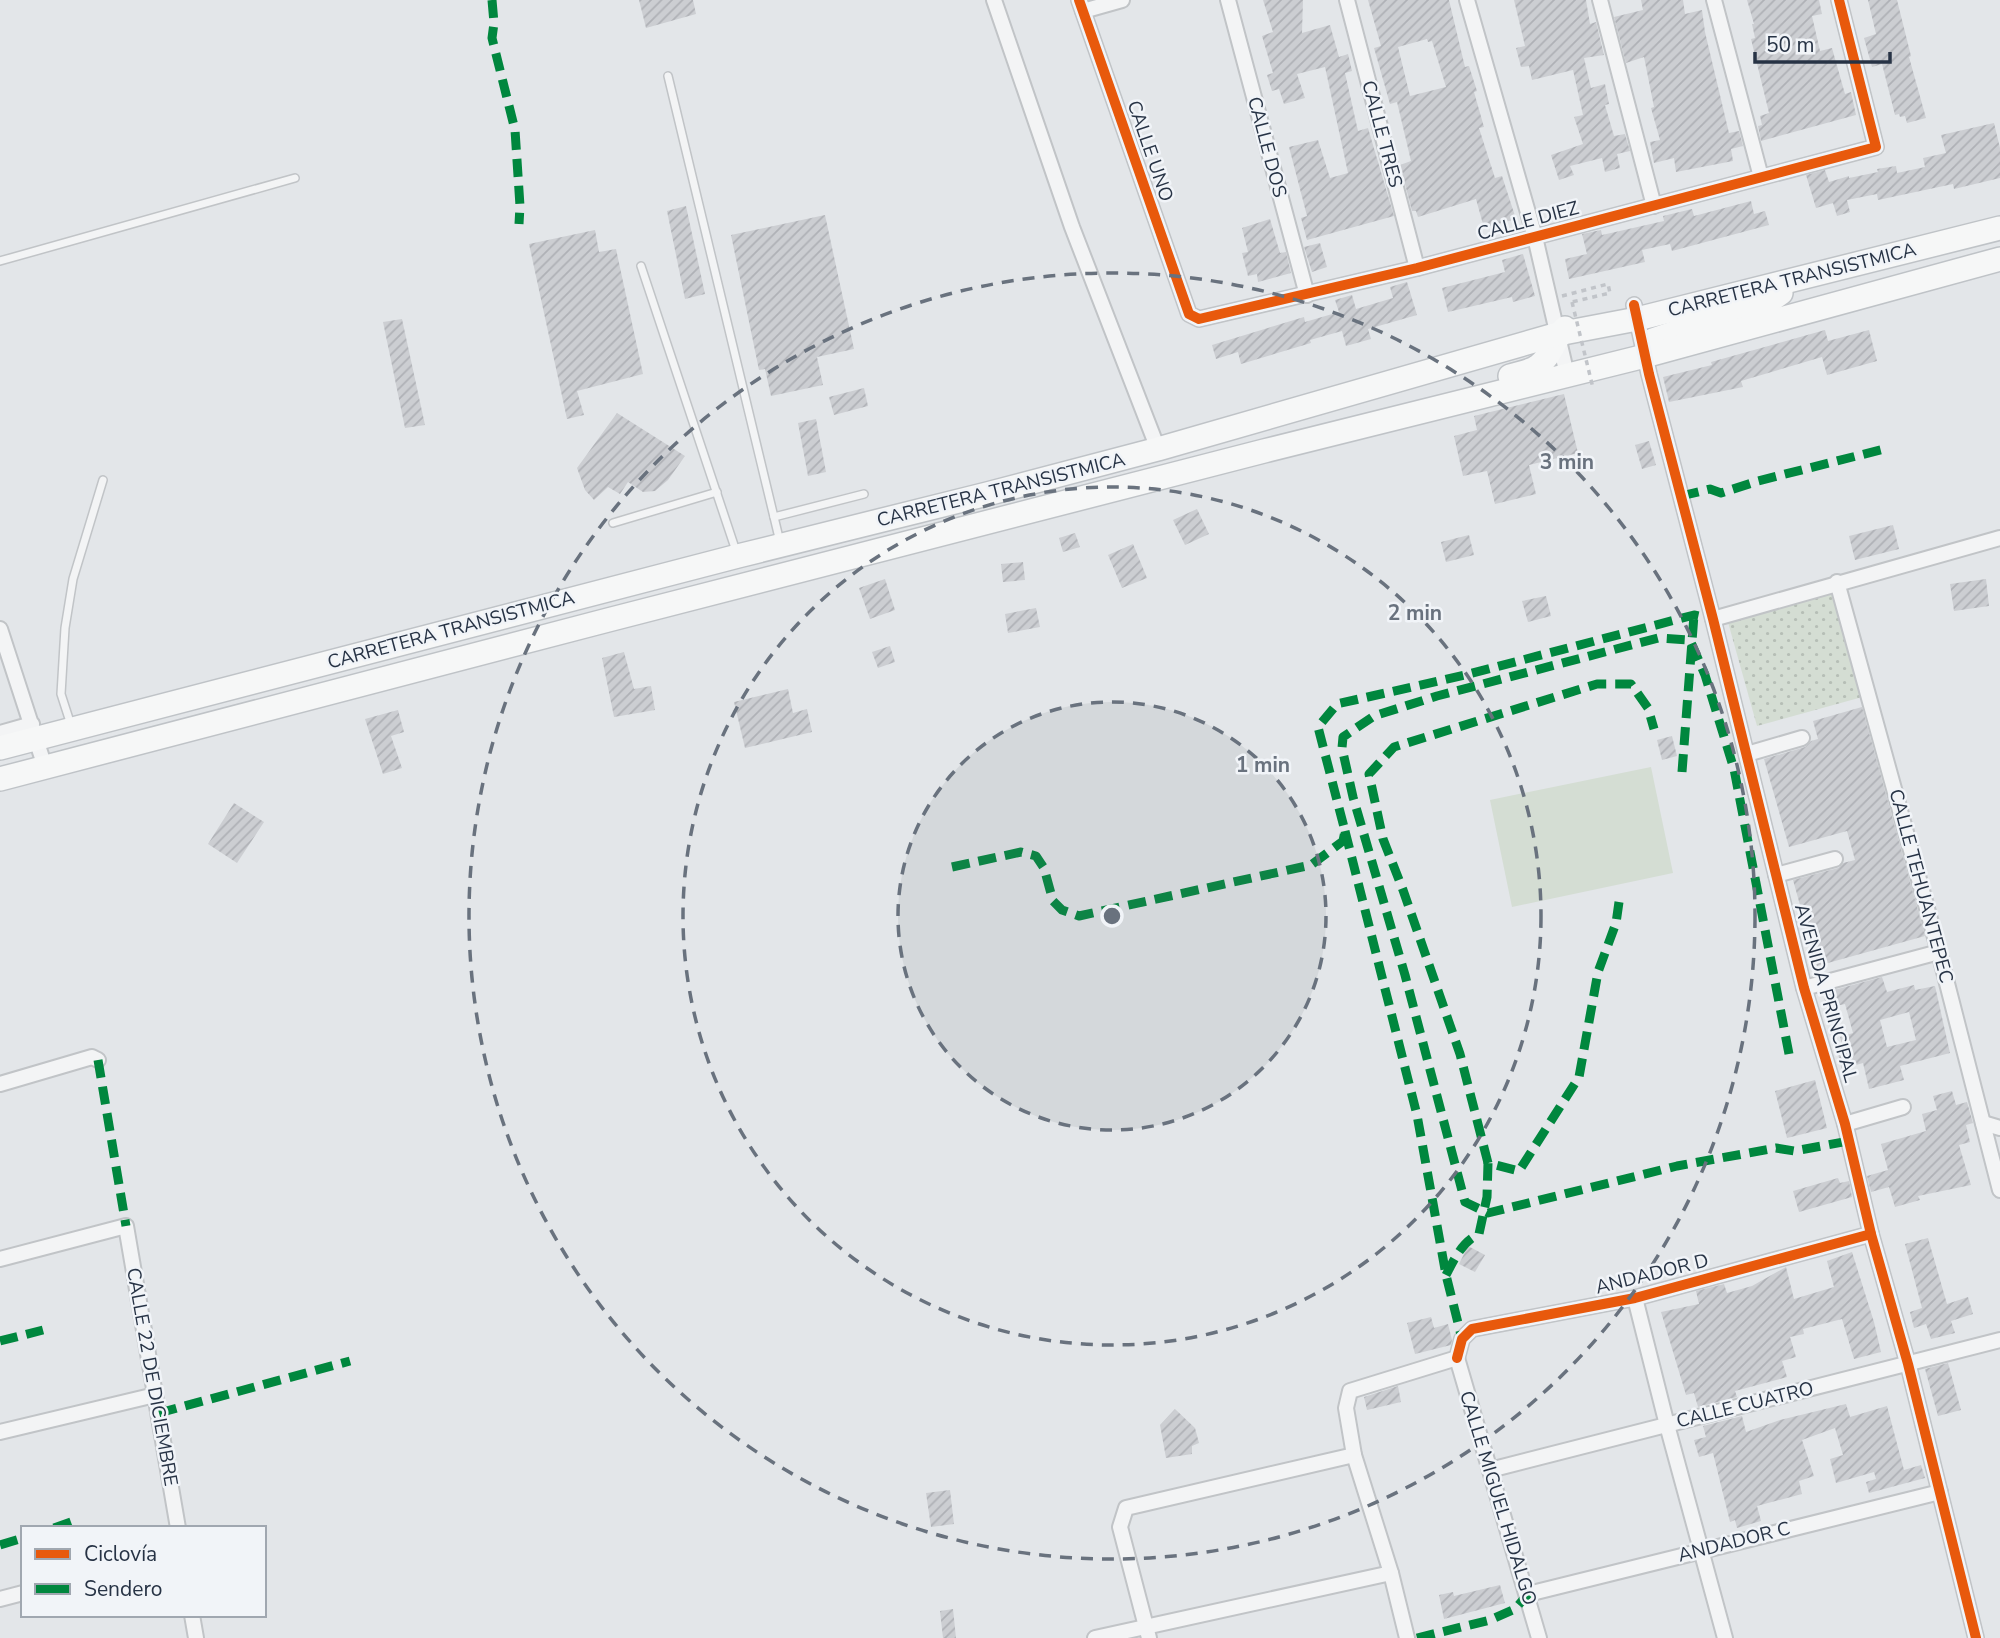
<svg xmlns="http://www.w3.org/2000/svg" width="2000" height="1638" font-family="'Nunito Sans',sans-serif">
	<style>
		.grass { fill: url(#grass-dots) }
		.pitch { fill: #d4ddd3 }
		.building { fill: url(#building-hatch); fill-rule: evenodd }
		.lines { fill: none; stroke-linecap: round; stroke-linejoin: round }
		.service-casing { stroke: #c1c4c7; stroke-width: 10 }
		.minor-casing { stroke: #c1c4c7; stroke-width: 18 }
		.primary-casing { stroke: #bfc3c7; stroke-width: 26 }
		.path { stroke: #c1c4c9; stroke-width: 3.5; stroke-dasharray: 5 5; stroke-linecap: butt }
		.service { stroke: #f3f4f5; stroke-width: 7 }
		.minor { stroke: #f3f4f5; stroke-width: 14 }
		.primary { stroke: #f6f7f7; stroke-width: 23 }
		.path-bridge { stroke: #c1c4c9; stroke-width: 3.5; stroke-dasharray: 5 5; stroke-linecap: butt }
		.quiet { stroke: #00873e; stroke-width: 9; stroke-dasharray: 18 9; stroke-linecap: butt }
		.cycleway-casing { stroke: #f1f4f8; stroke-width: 15 }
		.cycleway { stroke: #e8590c; stroke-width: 10 }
		.ring { fill: none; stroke: #69727e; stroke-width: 3.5; stroke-dasharray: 12 9 }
		.labels { text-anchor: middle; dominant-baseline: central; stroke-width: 5; stroke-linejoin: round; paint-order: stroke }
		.street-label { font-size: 19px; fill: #273345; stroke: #f1f4f8 }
		.centre { fill: #69727e; stroke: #f1f4f8; stroke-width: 3.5 }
		.ring-label { font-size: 21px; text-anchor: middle; font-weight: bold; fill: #69727e; stroke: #f1f4f8; stroke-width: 5; stroke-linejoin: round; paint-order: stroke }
	</style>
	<defs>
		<pattern id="grass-dots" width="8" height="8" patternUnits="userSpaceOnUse" patternTransform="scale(1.75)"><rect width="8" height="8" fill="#d4ddd3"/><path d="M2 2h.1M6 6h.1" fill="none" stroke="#b6beb6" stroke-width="1.8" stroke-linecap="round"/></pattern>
		<pattern id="building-hatch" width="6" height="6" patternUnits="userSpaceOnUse" patternTransform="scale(1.75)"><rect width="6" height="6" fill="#ccced2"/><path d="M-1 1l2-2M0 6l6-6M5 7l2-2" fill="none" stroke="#afb1b6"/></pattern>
	</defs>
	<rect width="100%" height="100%" fill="#e3e6e9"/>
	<path class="grass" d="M1835 585 1866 696 1757 726 1726 615Z"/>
	<path class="pitch" d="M1651 767 1673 873 1512 907 1490 800Z"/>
	<g class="building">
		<path d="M639 0H693L696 14 646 28Z"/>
		<path d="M1263 0H1303L1302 33 1330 25 1339 57 1348 54 1352 71 1345 73 1358 131 1368 128 1394 216 1307 240 1301 218 1307 216 1289 147 1318 140 1330 178 1348 173 1325 67 1297 74 1305 98 1284 104 1279 89 1272 91 1267 75 1273 73 1262 36 1273 32Z"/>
		<path d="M1368 0H1449L1465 67 1469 66 1477 91 1474 92 1484 127 1479 128 1495 178 1502 176 1516 219 1484 228 1476 199 1418 217 1416 211H1412L1400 165 1411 161 1397 102 1390 104 1374 48 1381 46ZM1427 39 1428 42 1432 41 1446 87 1410 96 1398 47Z"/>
		<path d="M1514 0H1586L1590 24 1596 22 1604 55 1584 58 1591 88 1605 84 1609 104 1605 105 1614 136 1625 134 1630 151 1617 154 1620 168 1605 172 1602 158 1570 166 1574 175 1559 180 1551 155 1583 144 1574 117 1583 115 1573 70 1532 80 1529 66 1521 67 1516 48 1525 46Z"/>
		<path d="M1641 0H1683L1685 14 1702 10 1705 32 1729 133 1739 131 1743 146 1731 149 1733 161 1676 172 1674 158 1654 163 1650 142 1660 140 1651 108 1654 107 1644 57 1626 63 1614 17 1643 10Z"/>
		<path d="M1747 0H1819L1822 14 1812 16 1820 51 1832 48 1845 94 1851 92 1856 115 1761 141 1758 126 1762 125 1760 116 1769 113 1751 39 1755 38 1752 24H1754Z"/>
		<path d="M1868 0H1897L1911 56 1909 57 1926 118 1907 123 1905 116 1900 117 1899 114 1895 115 1882 64 1872 67 1864 38 1876 34Z"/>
		<path d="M1994 123 2000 148V178L1954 189 1953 184 1878 200 1877 194 1847 200 1850 212 1837 216 1833 203 1816 208 1806 175 1825 170 1829 182 1849 176V178L1878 172 1877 169 1896 166 1897 173 1925 167 1923 158 1946 153 1941 135Z"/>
		<path d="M1751 201 1754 214 1765 211 1769 225 1672 251 1670 244 1642 250 1645 262 1569 279 1565 259 1587 254 1582 234 1601 230 1602 235 1664 221 1663 216 1692 209 1694 216Z"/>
		<path d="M686 206 705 294 685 299 667 211Z"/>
		<path d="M825 215 854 349 817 357 823 385 771 396 765 369 759 370 731 235Z"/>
		<path d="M1270 219 1280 253 1286 252 1291 273 1258 282 1257 274 1248 276 1242 253 1248 252 1242 228Z"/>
		<path d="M595 230 599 252 616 249 643 374 577 391 584 415 567 419 529 244Z"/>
		<path d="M1320 243 1327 267 1312 272 1304 247Z"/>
		<path d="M1523 254 1535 296 1513 302 1512 297 1448 312 1442 288 1505 272 1502 260Z"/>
		<path d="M1407 282 1417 315 1368 329 1371 339 1346 346 1342 331 1310 340 1311 343 1241 364 1238 352 1216 359 1212 345 1304 317 1305 322 1339 312 1335 300 1352 295 1356 309 1393 298 1390 287Z"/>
		<path d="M402 319 425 425 405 428 383 322Z"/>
		<path d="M1825 330 1828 341 1869 330 1877 361 1827 375 1822 357 1741 381 1743 387 1669 402 1663 377 1712 365 1711 362Z"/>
		<path d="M864 388 868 406 834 415 829 397Z"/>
		<path d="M1564 394 1578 453 1529 465 1536 494 1495 504 1487 471 1463 476 1454 436 1477 430 1474 416Z"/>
		<path d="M617 413 685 456 668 480 655 491 643 492 628 482 620 494 608 487 594 500 585 490 577 468Z"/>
		<path d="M816 419 826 472 808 476 798 423Z"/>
		<path d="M1649 441 1656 465 1642 469 1635 445Z"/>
		<path d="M1197 509 1209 534 1185 545 1173 520Z"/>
		<path d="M1893 525 1899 549 1855 560 1849 536Z"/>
		<path d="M1075 533 1080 547 1063 552 1059 538Z"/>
		<path d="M1469 535 1474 555 1446 562 1441 542Z"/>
		<path d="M1133 544 1147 578 1122 588 1108 555Z"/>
		<path d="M1023 562 1025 580 1003 582 1001 564Z"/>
		<path d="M885 579 895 610 870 619 859 588Z"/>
		<path d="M1986 579 1989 606 1954 611 1950 584Z"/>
		<path d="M1546 596 1551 616 1528 622 1522 601Z"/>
		<path d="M1036 608 1040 627 1008 633 1005 614Z"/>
		<path d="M890 646 895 662 878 668 872 652Z"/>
		<path d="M624 652 634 689 651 686 655 710 614 717 602 658Z"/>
		<path d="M788 689 793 713 807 709 812 732 745 748 734 702Z"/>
		<path d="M1862 707 1925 936 1817 966 1793 880 1838 868 1843 863 1855 860 1847 831 1789 847 1764 759 1805 747 1811 741 1818 739 1813 721Z"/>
		<path d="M398 710 404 732 391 736 402 768 383 774 365 719Z"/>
		<path d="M1672 736 1677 756 1662 760 1657 740Z"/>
		<path d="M234 803 264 822 237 863 208 844Z"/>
		<path d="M1882 977 1887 992 1914 985 1915 990 1935 986 1950 1053 1900 1066 1904 1080 1869 1089 1863 1063 1842 1069 1838 1054 1844 1052 1840 1037 1853 1033 1845 1004 1827 1008 1823 993ZM1909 1012 1916 1040 1887 1047 1880 1020Z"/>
		<path d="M1815 1080 1827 1128 1787 1138 1775 1091Z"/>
		<path d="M1952 1091 1956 1105 1967 1102 1973 1123 1966 1125 1970 1142 1959 1145 1971 1185 1918 1196 1920 1200 1895 1207 1889 1187 1871 1192 1867 1176 1888 1170 1881 1144 1926 1131 1922 1114 1937 1110 1933 1096Z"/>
		<path d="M1838 1178 1840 1183 1849 1181 1852 1197 1799 1212 1793 1191Z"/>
		<path d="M1928 1238 1947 1304 1968 1297 1973 1314 1951 1321 1955 1333 1931 1339 1926 1324 1914 1328 1910 1312 1922 1308 1905 1244Z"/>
		<path d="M1468 1246 1485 1255 1475 1272 1459 1264Z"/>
		<path d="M1852 1252 1874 1322 1881 1352 1854 1359 1842 1319 1803 1329 1804 1334 1790 1337 1796 1357 1782 1361 1787 1377 1735 1391 1737 1397 1698 1407 1694 1393 1686 1395 1661 1312 1699 1304 1696 1291 1724 1284 1727 1293 1752 1286 1786 1267 1794 1299 1834 1287 1827 1261Z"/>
		<path d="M1431 1317 1434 1328 1448 1324 1452 1340 1451 1345 1415 1354 1407 1323Z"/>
		<path d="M1948 1363 1961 1410 1938 1416 1925 1369Z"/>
		<path d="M1398 1386 1401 1402 1367 1410 1364 1397Z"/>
		<path d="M1846 1404 1850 1417 1887 1406 1904 1470 1921 1465 1925 1478 1869 1493 1866 1482 1876 1479 1874 1472 1836 1483 1830 1459 1843 1455 1835 1428 1802 1440 1814 1476 1799 1481 1802 1494 1757 1506 1761 1521 1737 1528 1735 1520 1730 1522 1713 1453 1699 1457 1694 1440 1706 1437 1703 1426 1742 1416 1746 1432 1780 1420Z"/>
		<path d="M1175 1409 1195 1428 1199 1443 1192 1446V1454L1166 1458 1160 1425Z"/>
		<path d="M950 1490 954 1524 931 1527 926 1493Z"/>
		<path d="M1500 1585 1505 1603 1444 1619 1439 1595 1453 1592 1454 1596Z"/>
		<path d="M953 1609 956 1638H943L940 1611Z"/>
	</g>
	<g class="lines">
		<g class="service-casing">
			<g id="service">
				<path d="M668 76 780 542"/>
				<path d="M0 261 295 178"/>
				<path d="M641 266 737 554"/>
				<path d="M774 517 864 494"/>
				<path d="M613 523 717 492"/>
				<path d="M71 725 61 694 65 628 73 579 103 480"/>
			</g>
		</g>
		<g class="minor-casing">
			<g id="minor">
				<path d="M994 0 1072 227 1158 449"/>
				<path d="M1079 0 1189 314 1199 319 1417 268 1876 147 1839 0"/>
				<path d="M1228 0 1307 295"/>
				<path d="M1347 0 1417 268"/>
				<path d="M1467 0 1535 237 1567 375"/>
				<path d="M1600 0 1654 206"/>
				<path d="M1714 0 1761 177"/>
				<path d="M1083 11 1122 0"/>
				<path d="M1634 305 1649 374 1713 619 1804 988 1845 1124 1871 1234 1908 1364 1976 1638"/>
				<path d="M1837 582 1939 952 2000 1190"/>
				<path d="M1713 619 2000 538"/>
				<path d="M0 629 45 767"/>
				<path d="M0 733 32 724"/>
				<path d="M1747 754 1802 738"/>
				<path d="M1776 875 1835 859"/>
				<path d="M1804 988 1939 952"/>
				<path d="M0 1084 92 1057 98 1060"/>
				<path d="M1983 1123 2000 1128"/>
				<path d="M1845 1124 1903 1107"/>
				<path d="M0 1259 126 1226 178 1528"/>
				<path d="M1635 1298 1667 1425 1725 1638"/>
				<path d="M1457 1358 1462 1339 1472 1329 1635 1298 1871 1234"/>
				<path d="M1457 1358 1539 1638"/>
				<path d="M0 1432 155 1395"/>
				<path d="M1490 1470 2000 1340"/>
				<path d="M1528 1594 1940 1492"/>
				<path d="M0 1599 23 1593"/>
				<path d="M192 1615 196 1638"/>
				<path d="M1095 1638 1391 1573"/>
				<path d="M1149 1638 1120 1527 1126 1508 1354 1455"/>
				<path d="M1407 1638 1391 1573 1354 1455 1346 1408 1350 1391 1457 1358"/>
			</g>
		</g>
		<g class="primary-casing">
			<g id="primary">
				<path d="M1653 340 1771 300 1781 293"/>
				<path d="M1510 376C1519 373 1530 372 1538 366 1551 357 1554 339 1565 328"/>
				<path d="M0 748 738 556 987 494 1158 449 1558 334 1637 319 2000 228"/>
				<path d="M0 779 608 620 1264 451 1645 356 2000 259"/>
			</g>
		</g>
		<path class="path" d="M1562 296 1608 284 1610 293 1572 302"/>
		<use href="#service" class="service"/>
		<use href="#minor" class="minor"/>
		<use href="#primary" class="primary"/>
		<path class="path-bridge" d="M1572 302 1593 388"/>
		<g class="quiet">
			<path d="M492 0 494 23 492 38 515 130 520 206 519 224"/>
			<path d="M1681 496 1710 489 1721 493 1758 481 1884 449"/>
			<path d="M1682 772 1694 615"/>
			<path d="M1345 831 1417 1115 1446 1275 1462 1339"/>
			<path d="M952 867 1021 852 1036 856 1044 868 1053 901 1062 910 1079 916 1311 865 1343 841 1345 831 1318 727 1337 704 1469 674 1694 615 1713 619"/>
			<path d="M1789 1054 1734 769 1705 675 1690 640 1658 638 1437 696 1374 716 1343 737 1342 748 1353 797 1405 975 1465 1202 1488 1213 1677 1166 1776 1148 1794 1151 1849 1141"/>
			<path d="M98 1060 126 1226"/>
			<path d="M1488 1163 1460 1054 1403 890 1383 839 1369 774 1394 747 1597 684H1631L1648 708 1654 729"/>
			<path d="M1446 1275C1455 1258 1462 1242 1479 1234L1487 1197 1488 1163 1519 1171 1579 1077 1598 972 1616 923 1619 902"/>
			<path d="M0 1341 43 1330"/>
			<path d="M159 1413 350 1361"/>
			<path d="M54 1528 79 1519"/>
			<path d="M0 1545 23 1538"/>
			<path d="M1417 1638 1490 1620 1515 1609 1528 1594"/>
		</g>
		<g class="cycleway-casing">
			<g id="cycleway">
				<path d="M1079 0 1189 314 1199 319 1417 268 1876 147 1839 0"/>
				<path d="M1634 305 1649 374 1713 619 1804 988 1845 1124 1871 1234 1908 1364 1976 1638"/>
				<path d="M1457 1358 1462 1339 1472 1329 1635 1298 1871 1234"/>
			</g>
		</g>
		<use href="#cycleway" class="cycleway"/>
	</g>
	<circle cx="1112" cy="916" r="214" fill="#69727e" fill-opacity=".12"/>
	<g class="ring">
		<circle cx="1112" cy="916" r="214"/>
		<circle cx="1112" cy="916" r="429"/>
		<circle cx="1112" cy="916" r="643"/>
	</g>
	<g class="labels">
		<g class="street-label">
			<text transform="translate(1382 134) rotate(75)">CALLE TRES</text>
			<text transform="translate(1267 147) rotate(75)">CALLE DOS</text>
			<text transform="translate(1150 151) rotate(71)">CALLE UNO</text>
			<text transform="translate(1528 221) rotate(-15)">CALLE DIEZ</text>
			<text transform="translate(1792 280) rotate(-14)">CARRETERA TRANSISTMICA</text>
			<text transform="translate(1001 490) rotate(-14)">CARRETERA TRANSISTMICA</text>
			<text transform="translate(451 630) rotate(-15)">CARRETERA TRANSISTMICA</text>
			<text transform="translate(1921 886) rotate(75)">CALLE TEHUANTEPEC</text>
			<text transform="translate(1826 993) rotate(74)">AVENIDA PRINCIPAL</text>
			<text transform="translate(1652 1274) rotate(-14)">ANDADOR D</text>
			<text transform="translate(152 1377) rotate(80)">CALLE 22 DE DICIEMBRE</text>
			<text transform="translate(1745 1405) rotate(-14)">CALLE CUATRO</text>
			<text transform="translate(1498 1498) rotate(73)">CALLE MIGUEL HIDALGO</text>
			<text transform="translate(1734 1542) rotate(-14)">ANDADOR C</text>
		</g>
	</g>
	<circle cx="1112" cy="916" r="10" class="centre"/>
	<g class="ring-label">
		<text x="1567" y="469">3 min</text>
		<text x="1415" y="620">2 min</text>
		<text x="1263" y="772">1 min</text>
	</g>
	<rect x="21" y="1526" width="245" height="91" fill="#f1f4f8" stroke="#a0a7b0" stroke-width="2"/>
	<rect x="35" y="1549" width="35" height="10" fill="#e8590c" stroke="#a0a7b0" stroke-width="2"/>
	<text x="84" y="1561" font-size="21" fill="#273345">Ciclovía</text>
	<rect x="35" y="1584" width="35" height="10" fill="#00873e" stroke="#a0a7b0" stroke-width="2"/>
	<text x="84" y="1596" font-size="21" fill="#273345">Sendero</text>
	<path d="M1755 52v10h135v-10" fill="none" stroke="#273345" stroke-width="3.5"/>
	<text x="1766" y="52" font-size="21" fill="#273345" stroke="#f1f4f8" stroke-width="5" paint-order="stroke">50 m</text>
</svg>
